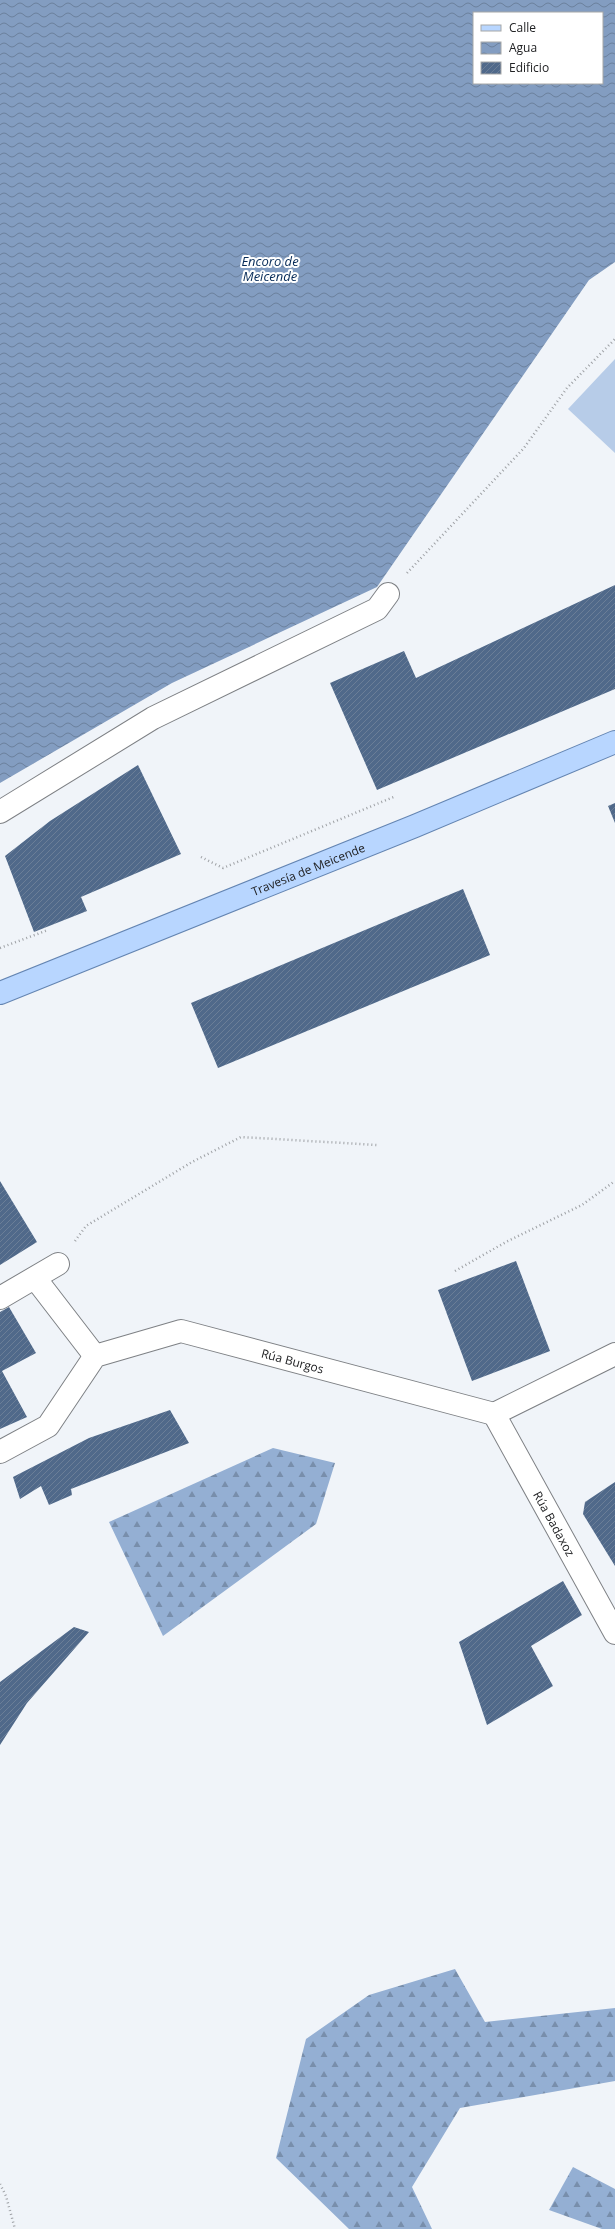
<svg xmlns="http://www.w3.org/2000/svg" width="615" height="2229" font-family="'Open Sans',sans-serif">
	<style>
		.forest { fill: url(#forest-firs) }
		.pitch { fill: #b7cce8 }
		.water { fill: url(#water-waves); fill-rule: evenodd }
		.building { fill: url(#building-hatch) }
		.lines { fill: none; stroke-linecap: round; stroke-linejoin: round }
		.minor-casing { stroke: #7e8185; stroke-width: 24 }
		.major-casing { stroke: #6485b2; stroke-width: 24 }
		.path { stroke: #9ea1a5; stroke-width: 2.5; stroke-dasharray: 1 3; stroke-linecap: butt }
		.minor { stroke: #fff; stroke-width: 22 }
		.major { stroke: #b8d6ff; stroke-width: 22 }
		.labels { text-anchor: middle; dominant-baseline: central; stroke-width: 4; stroke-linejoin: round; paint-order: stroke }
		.street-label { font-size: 12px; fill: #212224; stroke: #fff }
		.water-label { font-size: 13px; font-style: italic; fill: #062b58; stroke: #fff }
	</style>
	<defs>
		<pattern id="forest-firs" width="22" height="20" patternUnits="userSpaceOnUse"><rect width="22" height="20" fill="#94afd3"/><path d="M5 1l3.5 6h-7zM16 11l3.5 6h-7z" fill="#788eab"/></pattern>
		<pattern id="water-waves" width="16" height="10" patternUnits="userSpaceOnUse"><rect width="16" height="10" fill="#839dc1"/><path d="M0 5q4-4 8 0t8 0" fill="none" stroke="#6b809d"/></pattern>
		<pattern id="building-hatch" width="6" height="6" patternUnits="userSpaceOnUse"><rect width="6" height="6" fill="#50698a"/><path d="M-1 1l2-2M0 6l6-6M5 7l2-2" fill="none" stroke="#6b7e97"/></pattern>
	</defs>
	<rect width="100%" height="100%" fill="#f0f4f9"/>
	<g class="forest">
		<path d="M273 1448 335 1463 316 1524 163 1636 109 1522Z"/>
		<path d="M455 1969 485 2022 615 2008V2081L460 2108 412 2187 432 2229H349L276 2158 306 2039 369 1995Z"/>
		<path d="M573 2167 615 2189V2229H602L549 2210Z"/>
	</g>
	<path class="pitch" d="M615 359V453L568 409Z"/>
	<path class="water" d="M0 0H615V262L589 280 377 587 172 683 0 783ZM474 13H602V83H474Z"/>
	<g class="building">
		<path d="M615 585V689L377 790 330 683 404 651 416 678Z"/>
		<path d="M138 765 181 854 81 897 87 911 34 932 5 856 50 821Z"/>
		<path d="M615 803V823L608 806Z"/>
		<path d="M463 889 490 955 218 1068 191 1003Z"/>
		<path d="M0 1181 37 1242 0 1265Z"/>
		<path d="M516 1261 550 1351 472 1381 438 1290Z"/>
		<path d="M9 1307 36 1353 2 1371 27 1417 0 1429V1312Z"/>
		<path d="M170 1410 189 1443 71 1489 72 1495 49 1505 41 1486 20 1499 13 1477 89 1438Z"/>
		<path d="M615 1482V1566L583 1514 585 1502Z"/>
		<path d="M563 1581 582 1615 531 1646 553 1686 487 1725 459 1642Z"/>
		<path d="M74 1627 89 1632 27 1703 0 1745V1682Z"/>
	</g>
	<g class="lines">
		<g class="minor-casing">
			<g id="minor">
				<path d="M0 812 153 718 377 609 388 594"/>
				<path d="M35 1278 95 1356"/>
				<path d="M0 1298 58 1264"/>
				<path id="s1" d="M494 1414 615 1633"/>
				<path id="s2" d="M0 1452 48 1426 95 1356 181 1331 494 1414 615 1354"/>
			</g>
		</g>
		<g class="major-casing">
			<g id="major">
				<path id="s3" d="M0 993 415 826 615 742"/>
			</g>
		</g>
		<g class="path">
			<path d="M407 573 524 448 567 388 615 339"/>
			<path d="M201 857 223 868 396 796"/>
			<path d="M0 948 48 930"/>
			<path d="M75 1241 86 1226 192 1162 241 1137 377 1145"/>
			<path d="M455 1271 506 1242 582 1205 615 1181"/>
			<path d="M0 2184 6 2196 15 2229"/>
		</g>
		<use href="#minor" class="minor"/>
		<use href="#major" class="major"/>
	</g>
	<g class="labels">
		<g class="street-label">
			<text stroke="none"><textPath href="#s3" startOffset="332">Travesía de Meicende</textPath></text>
			<text stroke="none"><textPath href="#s2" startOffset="344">Rúa Burgos</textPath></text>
			<text stroke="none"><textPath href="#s1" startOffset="125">Rúa Badaxoz</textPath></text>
		</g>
		<g class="water-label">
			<text x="270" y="261">Encoro de<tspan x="270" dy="15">Meicende</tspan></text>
		</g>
	</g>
	<rect x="473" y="12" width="130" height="72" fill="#ffffff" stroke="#a6a7a7"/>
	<rect x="481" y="25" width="20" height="6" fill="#b8d6ff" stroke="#a6a7a7"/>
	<text x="509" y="32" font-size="12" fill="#212224">Calle</text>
	<rect x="481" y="42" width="20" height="12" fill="url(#water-waves)" stroke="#a6a7a7"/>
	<text x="509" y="52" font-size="12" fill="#212224">Agua</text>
	<rect x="481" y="62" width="20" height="12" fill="url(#building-hatch)" stroke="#a6a7a7"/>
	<text x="509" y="72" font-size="12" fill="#212224">Edificio</text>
</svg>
